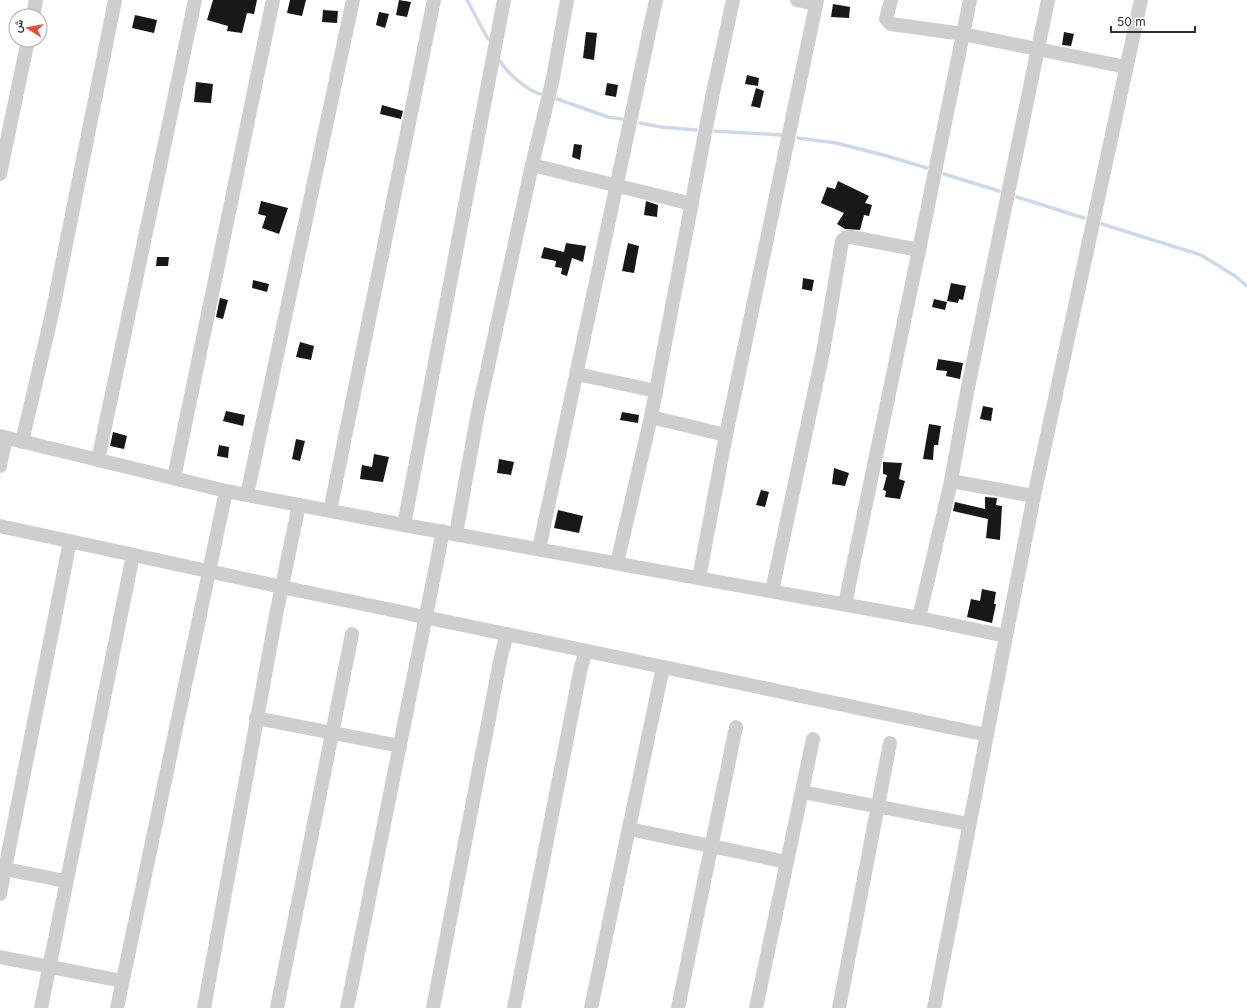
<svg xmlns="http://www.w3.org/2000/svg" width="1247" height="1008" font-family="Inter,Vazirmatn,sans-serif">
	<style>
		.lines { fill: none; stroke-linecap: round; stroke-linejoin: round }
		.stream { stroke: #ccd9ec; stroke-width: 3.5 }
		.building { fill: #181818 }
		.minor { stroke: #cecece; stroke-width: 14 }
	</style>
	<rect width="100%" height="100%" fill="#fff"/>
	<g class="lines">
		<g class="stream">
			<path d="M467 0 488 39"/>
			<path d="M500 61C507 73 527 90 540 94"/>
			<path d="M557 99 608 117 622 119"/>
			<path d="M640 123 661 127 696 130"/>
			<path d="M715 131 781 135"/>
			<path d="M798 138 836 143 887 156 927 168"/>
			<path d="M944 174 999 191"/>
			<path d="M1017 197 1084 218"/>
			<path d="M1102 224 1201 255 1235 276 1247 286"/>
		</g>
	</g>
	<g class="building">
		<path d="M213 0H257L254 14 247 13 242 33 227 31 228 26 207 20Z"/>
		<path d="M290 0H306L302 16 287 13Z"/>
		<path d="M399 0 411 2 407 17 396 15Z"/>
		<path d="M833 4 850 7 849 18 831 17Z"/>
		<path d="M323 10 338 11 337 23 322 22Z"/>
		<path d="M379 12 389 14 385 28 376 25Z"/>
		<path d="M135 15 157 20 154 33 132 28Z"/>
		<path d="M586 32 597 33 594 60 583 58Z"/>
		<path d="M1064 32 1074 34 1071 46 1062 45Z"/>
		<path d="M747 75 759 78 758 86 745 84Z"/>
		<path d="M196 82 213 84 211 103 194 102Z"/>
		<path d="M607 83 618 85 616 97 605 95Z"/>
		<path d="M756 88 764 91 760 108 751 106Z"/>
		<path d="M382 105 403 111 401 119 380 114Z"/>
		<path d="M574 144 582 145 580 160 572 157Z"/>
		<path d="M838 181 869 196 865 203 872 205 869 216 864 215 860 230 845 229 837 224 844 213 821 203 827 187 835 189Z"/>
		<path d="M261 201 288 208 279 234 262 228 266 216 258 214Z"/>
		<path d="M646 201 658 205 657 217 644 215Z"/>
		<path d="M566 243 586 246 583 262 572 258 567 276 561 274 562 268 555 267 556 261 541 258 544 247 564 252Z"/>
		<path d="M628 243 639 246 634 273 622 271Z"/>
		<path d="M157 257H169L168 266H156Z"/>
		<path d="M803 278 814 280 812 291 802 289Z"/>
		<path d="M253 280 269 284 267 292 252 288Z"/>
		<path d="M951 283 966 286 963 300 959 299 958 303 947 301Z"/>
		<path d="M220 298 228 300 223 319 216 317Z"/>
		<path d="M934 299 947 302 945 310 932 307Z"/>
		<path d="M300 342 314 346 311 360 296 357Z"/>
		<path d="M938 359 963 363 960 379 946 376 947 371 936 370Z"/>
		<path d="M983 406 993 408 991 421 980 419Z"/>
		<path d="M226 411 245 415 243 426 223 421Z"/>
		<path d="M622 412 639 415 638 423 620 420Z"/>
		<path d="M929 424 941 426 938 445H934L933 460 923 459Z"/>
		<path d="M113 432 127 436 124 449 110 446Z"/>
		<path d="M296 439 305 441 300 461 292 459Z"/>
		<path d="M219 445 229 447 228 458 217 456Z"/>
		<path d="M374 454 389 457 383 482 360 479 362 465 372 467Z"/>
		<path d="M499 459 514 462 511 475 497 473Z"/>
		<path d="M883 462 902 463 899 479 905 481 900 499 885 497 886 491 883 490 887 475 883 474Z"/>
		<path d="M834 468 849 473 845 486 832 484Z"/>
		<path d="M761 490 769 492 765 507 756 505Z"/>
		<path d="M985 497 997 498 996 505 1002 506 1000 540 986 538 988 519 953 511 955 502 985 509Z"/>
		<path d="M558 510 583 516 579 533 554 528Z"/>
		<path d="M982 589 996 592 994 604H996L992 623 967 617 971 599 980 601Z"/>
	</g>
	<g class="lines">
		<g class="minor">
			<path d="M797 0 816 4"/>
			<path d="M891 0 886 19 891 24 963 34 1126 67"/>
			<path d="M33 16 36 0"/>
			<path d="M532 165 692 204"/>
			<path d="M0 174 28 40"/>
			<path d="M577 374 656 391"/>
			<path d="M651 417 726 435"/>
			<path d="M0 436 226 491 404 525 919 618 1006 636"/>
			<path d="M22 442 53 309 115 0"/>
			<path d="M98 460 195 0"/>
			<path d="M0 466 6 438"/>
			<path d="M174 478 273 0"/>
			<path d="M951 481 1034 496"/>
			<path d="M247 495 353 0"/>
			<path d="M330 511 434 0"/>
			<path d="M404 525 504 0"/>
			<path d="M0 526 282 587 987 735"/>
			<path d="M456 534 478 412 532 165 553 78 567 0"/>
			<path d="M539 549 656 0"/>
			<path d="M617 563 651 417 710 107 733 0"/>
			<path d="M699 578 726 435 817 0"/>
			<path d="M772 591 824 347 842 241 846 237H851L919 250"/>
			<path d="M845 604 919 250 970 0"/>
			<path d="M919 618 951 481 967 392 1048 0"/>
			<path d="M256 718 400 746"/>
			<path d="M802 792 969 824"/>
			<path d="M629 829 787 862"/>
			<path d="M0 868 66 881"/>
			<path d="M0 894 70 541"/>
			<path d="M0 957 122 981"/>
			<path d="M41 1008 133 555"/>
			<path d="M117 1008 226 491"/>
			<path d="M204 1008 277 610 299 505"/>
			<path d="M277 1008 352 634"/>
			<path d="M347 1008 443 531"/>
			<path d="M433 1008 501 656 507 634"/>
			<path d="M514 1008 581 667 586 651"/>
			<path d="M591 1008 663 667"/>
			<path d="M678 1008 736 727"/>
			<path d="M756 1008 813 739"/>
			<path d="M839 1008 890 743"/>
			<path d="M934 1008 1006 636 1034 496 1141 0"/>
		</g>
	</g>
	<g transform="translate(28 28) rotate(281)"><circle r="19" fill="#ffffff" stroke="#adadad"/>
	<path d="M0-3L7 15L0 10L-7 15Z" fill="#e34f38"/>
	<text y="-6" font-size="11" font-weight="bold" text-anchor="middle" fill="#313131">ش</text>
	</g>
	<path d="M1111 26v6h84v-6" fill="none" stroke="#313131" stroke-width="2"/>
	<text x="1117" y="26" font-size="12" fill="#313131" stroke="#ffffff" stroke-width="3" paint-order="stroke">50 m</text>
</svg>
